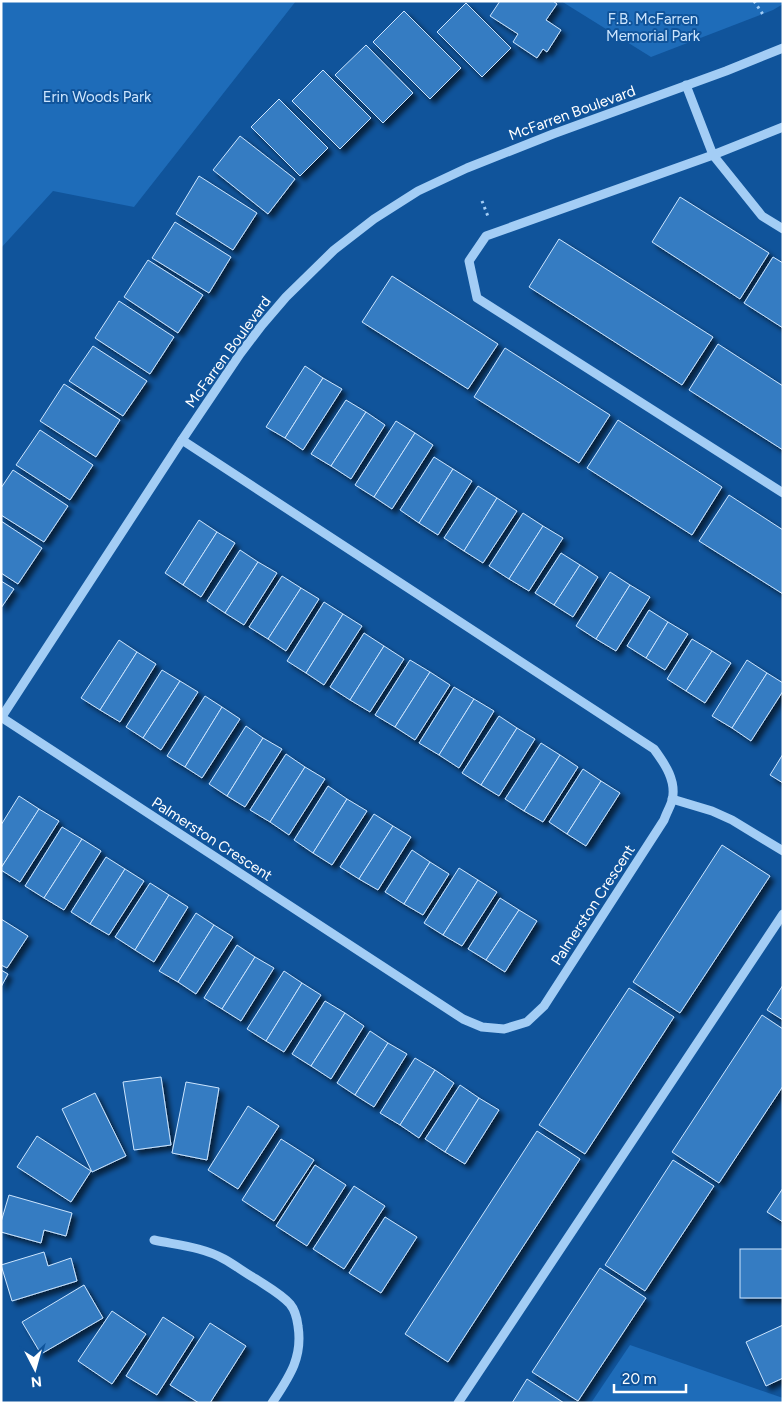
<svg xmlns="http://www.w3.org/2000/svg" width="784" height="1404" font-family="Figtree,sans-serif">
	<style>
		.green { fill: #1e6cb9 }
		.building { fill: #347bc2; stroke: #cce5fe; filter: url(#shadow) }
		.lines { fill: none; stroke-linecap: round; stroke-linejoin: round }
		.path { stroke: #a3cdf5; stroke-width: 3; stroke-dasharray: 2.5 4; stroke-linecap: butt }
		.minor { stroke: #a3cdf5; stroke-width: 9 }
		.labels { text-anchor: middle; dominant-baseline: central; stroke-width: 4; stroke-linejoin: round; paint-order: stroke }
		.park-label { font-size: 15px; fill: #cce5fe; stroke: #10549b }
		.street-label { font-size: 15px; fill: #fff; stroke: #10549b }
	</style>
	<defs>
		<filter id="shadow"><feDropShadow dx="4.5" dy="4.5" stdDeviation="2.5" flood-color="#0009"/></filter>
	</defs>
	<rect width="100%" height="100%" fill="#10549b"/>
	<g class="green">
		<path d="M1 1H296L134 207 53 191 1 248Z"/>
		<path d="M561 1H783V4L773 10 651 57Z"/>
		<path d="M630 1345 783 1398V1403H591Z"/>
	</g>
	<g class="building">
		<path d="M500 1H553L557 4 546 20 561 30 547 52 543 49 537 58 513 42 518 34 490 16Z"/>
		<path d="M466 3 511 48 482 77 437 32Z"/>
		<path d="M404 11 461 68 430 99 373 42Z"/>
		<path d="M366 45 413 93 383 123 335 75Z"/>
		<path d="M323 70 371 118 340 149 292 101Z"/>
		<path d="M279 99 328 148 300 176 251 127Z"/>
		<path d="M240 136 295 179 268 214 213 170Z"/>
		<path d="M199 176 257 213 233 250 176 214Z"/>
		<path d="M680 197 769 253 740 299 652 242Z"/>
		<path d="M175 222 231 257 209 293 152 258Z"/>
		<path d="M559 239 713 337 682 385 529 287Z"/>
		<path d="M773 257 783 263V328L744 303Z"/>
		<path d="M148 260 203 295 178 333 124 297Z"/>
		<path d="M392 276 498 344 468 389 362 322Z"/>
		<path d="M119 301 174 337 150 374 95 338Z"/>
		<path d="M718 344 783 386V450L689 390Z"/>
		<path d="M93 346 147 381 123 416 69 381Z"/>
		<path d="M505 348 610 415 579 463 474 397Z"/>
		<path d="M305 366 323 378 285 438 266 427Z"/>
		<path d="M323 378 342 389 303 450 285 438Z"/>
		<path d="M64 384 120 420 96 457 40 421Z"/>
		<path d="M346 400 366 412 331 466 311 454Z"/>
		<path d="M366 412 385 425 351 479 331 466Z"/>
		<path d="M618 420 722 487 692 535 587 468Z"/>
		<path d="M396 421 415 433 374 497 355 485Z"/>
		<path d="M40 430 93 465 70 500 16 465Z"/>
		<path d="M415 433 433 445 392 509 374 497Z"/>
		<path d="M434 457 453 469 419 523 400 510Z"/>
		<path d="M453 469 472 481 438 535 419 523Z"/>
		<path d="M13 470 68 506 44 542 1 515V488Z"/>
		<path d="M478 486 497 498 464 551 444 538Z"/>
		<path d="M729 495 783 530V594L699 541Z"/>
		<path d="M497 498 517 511 483 563 464 551Z"/>
		<path d="M523 513 543 526 509 579 489 566Z"/>
		<path d="M199 520 217 532 183 585 165 573Z"/>
		<path d="M1 521 42 548 18 584 1 573Z"/>
		<path d="M543 526 563 538 529 591 509 579Z"/>
		<path d="M217 532 235 543 201 597 183 585Z"/>
		<path d="M240 550 258 562 225 613 207 601Z"/>
		<path d="M561 553 580 565 554 605 535 593Z"/>
		<path d="M258 562 277 573 244 625 225 613Z"/>
		<path d="M580 565 598 577 573 617 554 605Z"/>
		<path d="M610 572 630 585 596 639 576 626Z"/>
		<path d="M282 576 301 588 268 639 249 627Z"/>
		<path d="M1 581 14 589 1 608Z"/>
		<path d="M630 585 650 597 616 651 596 639Z"/>
		<path d="M301 588 319 599 286 651 268 639Z"/>
		<path d="M324 602 343 614 306 673 287 661Z"/>
		<path d="M649 610 668 622 646 658 627 646Z"/>
		<path d="M343 614 362 626 324 685 306 673Z"/>
		<path d="M668 622 688 634 665 670 646 658Z"/>
		<path d="M364 633 384 646 350 700 330 687Z"/>
		<path d="M692 639 712 651 686 691 667 679Z"/>
		<path d="M119 640 137 652 100 710 81 698Z"/>
		<path d="M384 646 404 659 370 712 350 700Z"/>
		<path d="M712 651 731 663 705 703 686 691Z"/>
		<path d="M137 652 156 664 120 722 100 710Z"/>
		<path d="M410 660 430 672 395 727 375 715Z"/>
		<path d="M747 660 767 673 732 728 712 716Z"/>
		<path d="M162 670 180 681 143 738 126 727Z"/>
		<path d="M430 672 450 685 415 740 395 727Z"/>
		<path d="M767 673 783 683V691L751 741 732 728Z"/>
		<path d="M180 681 198 692 161 750 143 738Z"/>
		<path d="M454 687 474 699 439 755 419 743Z"/>
		<path d="M205 696 222 707 185 767 167 756Z"/>
		<path d="M474 699 494 711 459 768 439 755Z"/>
		<path d="M222 707 240 719 202 778 185 767Z"/>
		<path d="M499 716 517 728 481 785 462 773Z"/>
		<path d="M246 726 263 738 227 796 209 784Z"/>
		<path d="M517 728 535 739 499 796 481 785Z"/>
		<path d="M263 738 282 749 245 807 227 796Z"/>
		<path d="M541 743 560 755 524 811 505 799Z"/>
		<path d="M286 754 305 767 270 822 250 810Z"/>
		<path d="M783 754V783L770 775Z"/>
		<path d="M560 755 578 767 543 822 524 811Z"/>
		<path d="M305 767 325 779 289 835 270 822Z"/>
		<path d="M583 769 601 781 567 834 549 822Z"/>
		<path d="M601 781 620 793 586 846 567 834Z"/>
		<path d="M328 786 347 799 313 853 294 840Z"/>
		<path d="M19 796 39 809 1 868V825Z"/>
		<path d="M347 799 367 811 332 865 313 853Z"/>
		<path d="M39 809 59 821 20 882 1 870V868Z"/>
		<path d="M374 814 393 826 359 879 340 867Z"/>
		<path d="M393 826 411 837 378 890 359 879Z"/>
		<path d="M62 827 82 839 44 898 25 886Z"/>
		<path d="M82 839 101 851 64 910 44 898Z"/>
		<path d="M722 845 770 876 680 1013 633 982Z"/>
		<path d="M412 850 430 862 404 904 385 892Z"/>
		<path d="M106 857 125 869 90 924 71 912Z"/>
		<path d="M430 862 449 874 423 915 404 904Z"/>
		<path d="M459 868 478 880 443 935 424 923Z"/>
		<path d="M125 869 144 881 109 935 90 924Z"/>
		<path d="M478 880 497 892 462 946 443 935Z"/>
		<path d="M150 883 169 895 135 950 115 937Z"/>
		<path d="M169 895 188 907 154 962 135 950Z"/>
		<path d="M500 898 519 910 486 960 468 949Z"/>
		<path d="M519 910 537 921 505 972 486 960Z"/>
		<path d="M196 913 214 925 178 982 159 971Z"/>
		<path d="M1 919 28 936 7 968 1 965Z"/>
		<path d="M214 925 233 937 196 994 178 982Z"/>
		<path d="M237 945 255 957 222 1009 204 998Z"/>
		<path d="M255 957 274 968 241 1021 222 1009Z"/>
		<path d="M1 970 8 974 1 987Z"/>
		<path d="M284 971 302 983 266 1041 247 1029Z"/>
		<path d="M302 983 321 995 284 1052 266 1041Z"/>
		<path d="M783 985V1020L767 1010Z"/>
		<path d="M629 988 674 1017 585 1154 539 1125Z"/>
		<path d="M325 1001 345 1013 311 1066 292 1054Z"/>
		<path d="M345 1013 364 1026 331 1079 311 1066Z"/>
		<path d="M762 1015 783 1029V1086L719 1183 672 1152Z"/>
		<path d="M370 1031 388 1043 355 1095 337 1083Z"/>
		<path d="M388 1043 407 1054 374 1107 355 1095Z"/>
		<path d="M415 1058 435 1070 400 1125 380 1113Z"/>
		<path d="M435 1070 454 1083 419 1138 400 1125Z"/>
		<path d="M161 1077 171 1145 134 1150 123 1082Z"/>
		<path d="M186 1082 219 1088 207 1160 172 1153Z"/>
		<path d="M460 1085 479 1098 445 1152 425 1139Z"/>
		<path d="M95 1093 126 1156 92 1172 62 1109Z"/>
		<path d="M479 1098 499 1110 465 1164 445 1152Z"/>
		<path d="M248 1106 279 1126 238 1189 208 1170Z"/>
		<path d="M537 1131 580 1159 448 1362 405 1334Z"/>
		<path d="M37 1136 91 1171 71 1202 17 1167Z"/>
		<path d="M281 1139 314 1160 274 1221 242 1200Z"/>
		<path d="M673 1160 714 1186 645 1291 605 1265Z"/>
		<path d="M315 1165 346 1185 307 1246 276 1226Z"/>
		<path d="M354 1186 385 1206 344 1269 313 1249Z"/>
		<path d="M783 1188V1222L767 1212Z"/>
		<path d="M9 1195 72 1213 66 1236 44 1230 41 1243 1 1232V1222Z"/>
		<path d="M385 1217 417 1237 381 1293 349 1273Z"/>
		<rect x="740" y="1249" width="43" height="49"/>
		<path d="M44 1252 48 1266 71 1258 77 1281 12 1301 1 1265Z"/>
		<path d="M600 1268 646 1298 578 1401 532 1372Z"/>
		<path d="M84 1285 103 1318 41 1354 22 1322Z"/>
		<path d="M112 1311 146 1334 112 1384 78 1361Z"/>
		<path d="M163 1317 194 1337 157 1395 126 1376Z"/>
		<path d="M210 1323 246 1346 210 1403H199L170 1385Z"/>
		<path d="M783 1325V1378L766 1386 746 1342Z"/>
		<path d="M527 1379 564 1403H512Z"/>
	</g>
	<g class="lines">
		<g class="path">
			<path d="M754 1 764 16"/>
			<path d="M482 201 489 219"/>
		</g>
		<g class="minor">
			<path d="M686 85 713 155 783 127"/>
			<path d="M783 229 762 216 713 155 486 236 469 261 477 298 783 493"/>
			<path d="M1 717 463 1019 482 1027 504 1029 527 1022 544 1006 664 820C666 814 670 807 672 801 677 781 665 764 654 749L182 440"/>
			<path d="M1 718 182 440 240 354 262 325 286 297 334 250 374 219 418 191 467 168 553 134 726 71 783 48"/>
			<path d="M672 799 712 811 732 820 783 851"/>
			<path d="M154 1240C177 1245 203 1247 224 1259 235 1265 245 1273 256 1279 268 1287 281 1294 290 1304 295 1310 297 1318 298 1326 303 1358 289 1377 272 1403"/>
			<path d="M458 1403 783 914"/>
		</g>
	</g>
	<g class="labels">
		<g class="park-label">
			<text x="653" y="19">F.B. McFarren<tspan x="653" dy="17">Memorial Park</tspan></text>
			<text x="97" y="97">Erin Woods Park</text>
		</g>
		<g class="street-label">
			<text transform="translate(572 113) rotate(-20)">McFarren Boulevard</text>
			<text transform="translate(228 352) rotate(-54)">McFarren Boulevard</text>
			<text transform="translate(212 839) rotate(33)">Palmerston Crescent</text>
			<text transform="translate(593 905) rotate(-57)">Palmerston Crescent</text>
		</g>
	</g>
	<rect width="784" height="1404" fill="none" stroke="#ffffff" stroke-width="5"/>
	<g transform="translate(35 1369) rotate(174)" stroke="#10549b" stroke-width="4" paint-order="stroke">
	<path d="M0-4L9 19L0 12L-9 19Z" fill="#ffffff"/>
	<text y="-8" font-size="14" font-weight="bold" text-anchor="middle" fill="#ffffff">N</text>
	</g>
	<path d="M614 1384v8h72v-8" fill="none" stroke="#ffffff" stroke-width="2.5"/>
	<text x="622" y="1384" font-size="15" fill="#ffffff" stroke="#10549b" stroke-width="4" paint-order="stroke">20 m</text>
</svg>
